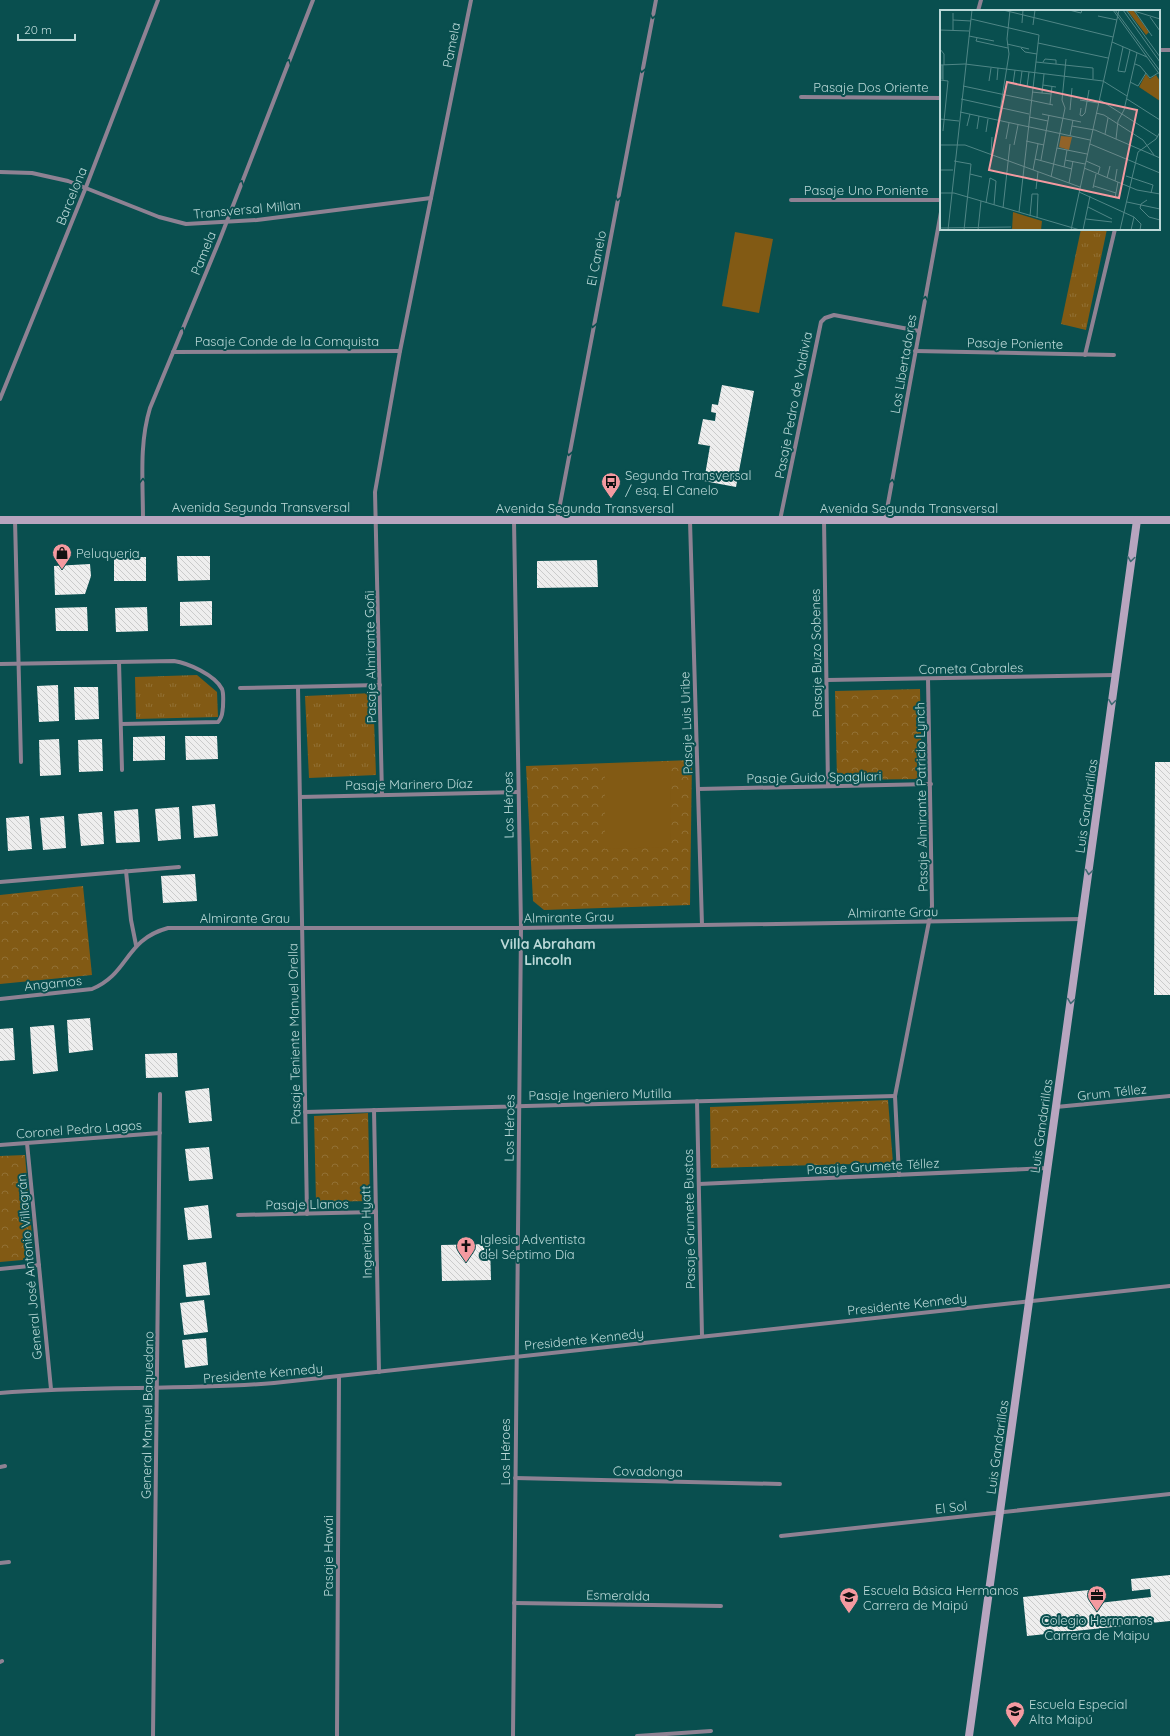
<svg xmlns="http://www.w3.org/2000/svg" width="1170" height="1736" font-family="Quicksand,sans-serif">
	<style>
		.grass { fill: url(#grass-tufts) }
		.forest { fill: url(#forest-crowns) }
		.pitch { fill: #825a14 }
		.building { fill: url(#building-back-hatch) }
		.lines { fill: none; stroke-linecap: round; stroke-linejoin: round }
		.street { stroke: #8e8293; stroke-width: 4 }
		.secondary { stroke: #b7a5bf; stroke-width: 8 }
		.oneway { stroke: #094f4f }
		.oneway2 { stroke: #3d6971 }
		.labels { text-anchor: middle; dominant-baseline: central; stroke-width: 4; stroke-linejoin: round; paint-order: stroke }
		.street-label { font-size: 13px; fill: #bbd9d8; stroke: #094f4f }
		.poi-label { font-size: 13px; fill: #bbd9d8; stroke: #094f4f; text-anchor: start }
		.neighbourhood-label { font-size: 14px; font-weight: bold; fill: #bbd9d8; stroke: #094f4f }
		.inset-road { fill: none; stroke: #508686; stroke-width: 1 }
		.view { fill: #f49aa0; fill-opacity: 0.15; stroke: #f49aa0; stroke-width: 2 }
		.inset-edge { fill: none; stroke: #bbd9d8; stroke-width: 2 }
	</style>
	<defs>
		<pattern id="grass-tufts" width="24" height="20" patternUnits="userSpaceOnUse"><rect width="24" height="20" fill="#825a14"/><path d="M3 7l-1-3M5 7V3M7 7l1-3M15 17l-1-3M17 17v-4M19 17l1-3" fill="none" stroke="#927135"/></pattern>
		<pattern id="forest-crowns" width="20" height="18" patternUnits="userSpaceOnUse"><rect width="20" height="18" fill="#825a14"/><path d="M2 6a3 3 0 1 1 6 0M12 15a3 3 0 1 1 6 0" fill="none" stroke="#927135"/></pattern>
		<pattern id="building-back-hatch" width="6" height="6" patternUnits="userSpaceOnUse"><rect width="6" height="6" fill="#eee"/><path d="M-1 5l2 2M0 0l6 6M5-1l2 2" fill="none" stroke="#cacbcb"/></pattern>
	</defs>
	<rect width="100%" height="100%" fill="#094f4f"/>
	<g class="grass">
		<path d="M1081 229H1107L1086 330 1061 324Z"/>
		<path d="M197 675 217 692 218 717 136 719 135 677Z"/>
		<path d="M373 693 376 775 309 778 305 696Z"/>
	</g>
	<g class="forest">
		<path d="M920 689 922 779 837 780 835 691Z"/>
		<path d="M692 760 690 905 544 910 533 901 526 766Z"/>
		<path d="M83 886 92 975 0 984V895Z"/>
		<path d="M888 1100 893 1163 711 1168 710 1107Z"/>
		<path d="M368 1113 370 1201 316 1202 314 1116Z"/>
		<path d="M25 1155 34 1259 0 1262V1156Z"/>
	</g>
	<g class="pitch">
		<path d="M735 232 773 239 759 313 722 306Z"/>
		<path d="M671 762 670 847 605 849V764Z"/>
	</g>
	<g class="building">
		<path d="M722 385 754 391 736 487 704 481 710 446 698 444 703 419 715 421 716 413 711 412 712 404 718 405Z"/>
		<path d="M177 556H210V580L178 581Z"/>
		<rect x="114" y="557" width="32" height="24"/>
		<path d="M597 560 598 587 537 588V561Z"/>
		<path d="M90 564 91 576 85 594 55 595 54 566Z"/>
		<path d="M212 601V625L180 626V602Z"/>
		<path d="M87 607 88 631H56L55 608Z"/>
		<path d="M147 607 148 631 116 632 115 608Z"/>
		<path d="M58 685 59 721 39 722 37 686Z"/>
		<path d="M74 687H98L99 719 75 720Z"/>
		<path d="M165 736V760L133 761V737Z"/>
		<path d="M185 736H217L218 759 186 760Z"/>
		<path d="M59 739 61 775 40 776 39 740Z"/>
		<path d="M102 739 103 771 79 772 78 740Z"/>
		<path d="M1155 762H1170V995H1154Z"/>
		<path d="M215 804 218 836 194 838 192 806Z"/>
		<path d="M179 807 181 839 158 841 155 809Z"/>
		<path d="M138 809 140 842 116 843 114 811Z"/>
		<path d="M102 812 104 844 81 846 78 814Z"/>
		<path d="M29 816 32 849 8 851 6 818Z"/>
		<path d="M64 816 66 848 43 850 40 818Z"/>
		<path d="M195 874 197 901 163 903 161 876Z"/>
		<path d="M90 1018 93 1050 69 1053 67 1020Z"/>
		<path d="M54 1025 58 1071 33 1074 30 1027Z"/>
		<path d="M13 1028 15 1060 0 1061V1029Z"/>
		<path d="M177 1053 178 1077 146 1078 145 1054Z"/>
		<path d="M209 1088 212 1121 189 1123 185 1091Z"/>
		<path d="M209 1147 213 1179 189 1181 185 1149Z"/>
		<path d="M208 1205 212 1238 188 1240 184 1208Z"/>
		<path d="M490 1244 491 1280 442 1281 441 1245Z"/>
		<path d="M206 1262 210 1295 186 1297 183 1265Z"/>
		<path d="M204 1300 208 1332 184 1335 180 1303Z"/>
		<path d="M206 1338 208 1365 185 1368 182 1340Z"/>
		<path d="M1170 1575V1621L1027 1636 1023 1597 1098 1589 1099 1603 1151 1597 1150 1589 1132 1591 1131 1579Z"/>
	</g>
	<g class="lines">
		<g class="street">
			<path d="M978 11 981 0"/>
			<path d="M1159 50H1170"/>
			<path d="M801 97 941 98"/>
			<path d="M0 172 32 173 68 181 159 217 186 224 257 220 431 198"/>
			<path d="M791 200H941"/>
			<path d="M915 351 1114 355"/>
			<path d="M173 352 400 351"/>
			<path d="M1085 355 1115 229"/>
			<path d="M0 399 86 187 158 0"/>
			<path d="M15 520 21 762"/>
			<path d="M143 520C143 482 139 444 150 408L220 239 313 0"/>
			<path d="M557 520 656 0"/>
			<path d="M780 520 821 322 825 318 834 315 919 331"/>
			<path d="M824 520 828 786"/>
			<path d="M885 520 941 212"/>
			<path d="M690 521 702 925"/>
			<path d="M119 662 122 770"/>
			<path d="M0 664 174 661C188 663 215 675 222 689 224 694 223 701 223 707 222 713 223 717 218 722L121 724"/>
			<path d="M827 680 1115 675"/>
			<path d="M298 687 307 1214"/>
			<path d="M240 688 380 685"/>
			<path d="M698 789 931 784"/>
			<path d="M382 795 375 492 400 351 471 0"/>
			<path d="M300 797 518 792"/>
			<path d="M126 871 131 920 136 945"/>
			<path d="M0 882 179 867"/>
			<path d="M0 999 92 989C130 973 124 940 168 928H521L1082 919"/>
			<path d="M697 1101 702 1336"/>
			<path d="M1056 1107 1170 1096"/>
			<path d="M374 1110 379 1372"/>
			<path d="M305 1112 895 1096"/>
			<path d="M27 1143 51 1389"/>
			<path d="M0 1145 160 1133"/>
			<path d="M899 1175 895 1096 932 906 928 679"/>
			<path d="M699 1184 1048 1168"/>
			<path d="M238 1215 376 1212"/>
			<path d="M0 1269 39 1265"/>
			<path d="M0 1393C91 1385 183 1391 274 1383L1170 1286"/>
			<path d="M0 1467 5 1466"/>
			<path d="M515 1478 780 1484"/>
			<path d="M781 1536 1170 1494"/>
			<path d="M0 1563 9 1562"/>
			<path d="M514 1603 721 1606"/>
			<path d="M0 1662 2 1661"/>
			<path d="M153 1736 160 1094"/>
			<path d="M337 1736 339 1377"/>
			<path d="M513 1736 521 928 514 521"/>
			<path d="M637 1736 711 1731"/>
		</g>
		<g class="secondary">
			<path d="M0 520H1170"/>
			<path d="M969 1736 1137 520"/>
		</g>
	</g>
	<defs><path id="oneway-chevron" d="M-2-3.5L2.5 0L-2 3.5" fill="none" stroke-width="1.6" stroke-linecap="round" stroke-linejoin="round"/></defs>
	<g class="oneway">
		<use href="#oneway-chevron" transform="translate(653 16) rotate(101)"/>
		<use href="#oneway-chevron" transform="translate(288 62) rotate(-69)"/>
		<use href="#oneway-chevron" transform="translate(642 70) rotate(101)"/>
		<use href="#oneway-chevron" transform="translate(241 183) rotate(-69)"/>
		<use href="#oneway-chevron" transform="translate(618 198) rotate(101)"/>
		<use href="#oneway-chevron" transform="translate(925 299) rotate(-79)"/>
		<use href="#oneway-chevron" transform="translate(593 325) rotate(101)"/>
		<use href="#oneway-chevron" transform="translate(182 330) rotate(-68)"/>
		<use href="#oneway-chevron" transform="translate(569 453) rotate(101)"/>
		<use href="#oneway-chevron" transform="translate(143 481) rotate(-91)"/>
		<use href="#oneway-chevron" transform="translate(892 482) rotate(-80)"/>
	</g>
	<g class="oneway2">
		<use href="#oneway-chevron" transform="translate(1131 559) rotate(98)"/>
		<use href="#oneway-chevron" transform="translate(1112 702) rotate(98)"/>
		<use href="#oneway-chevron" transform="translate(1089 872) rotate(98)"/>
		<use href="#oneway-chevron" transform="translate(1071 1001) rotate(98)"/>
	</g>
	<defs>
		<g id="bus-pin" transform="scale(1)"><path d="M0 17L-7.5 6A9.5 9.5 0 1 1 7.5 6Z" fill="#f49aa0" stroke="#094f4f"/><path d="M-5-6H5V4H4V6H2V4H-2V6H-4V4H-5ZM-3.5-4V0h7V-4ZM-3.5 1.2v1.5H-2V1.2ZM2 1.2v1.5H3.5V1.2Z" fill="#111"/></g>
		<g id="shop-pin" transform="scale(1)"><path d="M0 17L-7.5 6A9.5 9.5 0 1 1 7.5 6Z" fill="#f49aa0" stroke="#094f4f"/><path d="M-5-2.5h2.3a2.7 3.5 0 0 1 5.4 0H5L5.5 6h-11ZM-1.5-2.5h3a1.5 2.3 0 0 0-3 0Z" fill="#111"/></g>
		<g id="church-pin" transform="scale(1)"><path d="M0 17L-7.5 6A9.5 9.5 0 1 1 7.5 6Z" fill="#f49aa0" stroke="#094f4f"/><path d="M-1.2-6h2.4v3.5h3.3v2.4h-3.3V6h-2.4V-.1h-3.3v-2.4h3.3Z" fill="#111"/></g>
		<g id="office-pin" transform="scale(1)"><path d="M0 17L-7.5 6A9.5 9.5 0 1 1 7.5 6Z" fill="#f49aa0" stroke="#094f4f"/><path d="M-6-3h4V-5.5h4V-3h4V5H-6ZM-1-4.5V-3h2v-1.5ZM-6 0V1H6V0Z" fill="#111"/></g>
		<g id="school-pin" transform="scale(1)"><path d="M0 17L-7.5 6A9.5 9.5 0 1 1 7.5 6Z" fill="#f49aa0" stroke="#094f4f"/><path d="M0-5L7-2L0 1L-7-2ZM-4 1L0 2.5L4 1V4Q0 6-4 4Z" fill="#111"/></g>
	</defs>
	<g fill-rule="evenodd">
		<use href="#bus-pin" x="611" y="482"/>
		<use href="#shop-pin" x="62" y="553"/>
		<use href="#church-pin" x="466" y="1246"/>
		<use href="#office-pin" x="1097" y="1595"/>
		<use href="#school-pin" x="849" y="1597"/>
		<use href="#school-pin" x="1015" y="1711"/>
	</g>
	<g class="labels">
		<g class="street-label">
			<text transform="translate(451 45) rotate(-79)">Pamela</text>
			<text x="871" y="87">Pasaje Dos Oriente</text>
			<text x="866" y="190">Pasaje Uno Poniente</text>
			<text transform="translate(71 196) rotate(-68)">Barcelona</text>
			<text transform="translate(247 209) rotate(-5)">Transversal Millan</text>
			<text transform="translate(203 253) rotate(-68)">Pamela</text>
			<text transform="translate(596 258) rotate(-79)">El Canelo</text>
			<text x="287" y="341">Pasaje Conde de la Comquista</text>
			<text transform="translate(1015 343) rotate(1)">Pasaje Poniente</text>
			<text transform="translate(903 364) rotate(-80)">Los Libertadores</text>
			<text transform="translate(793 405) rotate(-79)">Pasaje Pedro de Valdivia</text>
			<text x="261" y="507">Avenida Segunda Transversal</text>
			<text x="585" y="508">Avenida Segunda Transversal</text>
			<text x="909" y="508">Avenida Segunda Transversal</text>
			<text transform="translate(816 653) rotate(-91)">Pasaje Buzo Sobenes</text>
			<text transform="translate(370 657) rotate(-91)">Pasaje Almirante Goñi</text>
			<text transform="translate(971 668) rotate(-1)">Cometa Cabrales</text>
			<text transform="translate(686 723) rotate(-92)">Pasaje Luis Uribe</text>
			<text transform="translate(814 777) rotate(-1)">Pasaje Guido Spagliari</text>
			<text transform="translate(409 784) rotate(-1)">Pasaje Marinero Díaz</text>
			<text transform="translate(921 797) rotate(-91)">Pasaje Almirante Patricio Lynch</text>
			<text transform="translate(508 805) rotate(-91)">Los Héroes</text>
			<text transform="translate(1086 806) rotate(-82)">Luis Gandarillas</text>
			<text transform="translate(893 912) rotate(-1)">Almirante Grau</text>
			<text transform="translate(569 917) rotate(-1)">Almirante Grau</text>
			<text x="245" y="918">Almirante Grau</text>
			<text transform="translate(53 983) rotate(-6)">Angamos</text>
			<text transform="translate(294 1034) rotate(-91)">Pasaje Teniente Manuel Orella</text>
			<text transform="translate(1112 1092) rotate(-6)">Grum Téllez</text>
			<text transform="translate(600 1094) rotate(-1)">Pasaje Ingeniero Mutilla</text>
			<text transform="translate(1041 1126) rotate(-82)">Luis Gandarillas</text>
			<text transform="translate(509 1128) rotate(-89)">Los Héroes</text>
			<text transform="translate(79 1129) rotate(-4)">Coronel Pedro Lagos</text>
			<text transform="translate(873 1166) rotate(-3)">Pasaje Grumete Téllez</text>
			<text transform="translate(307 1204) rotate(-1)">Pasaje Llanos</text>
			<text transform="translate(689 1219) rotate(-91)">Pasaje Grumete Bustos</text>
			<text transform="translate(366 1232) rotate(-91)">Ingeniero Hyatt</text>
			<text transform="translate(29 1267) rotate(-95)">General José Antonio Villagrán</text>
			<text transform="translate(907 1304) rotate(-6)">Presidente Kennedy</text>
			<text transform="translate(584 1339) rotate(-6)">Presidente Kennedy</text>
			<text transform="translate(263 1373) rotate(-5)">Presidente Kennedy</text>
			<text transform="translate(147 1415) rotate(-89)">General Manuel Baquedano</text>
			<text transform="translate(997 1447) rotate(-82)">Luis Gandarillas</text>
			<text transform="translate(505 1452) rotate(-90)">Los Héroes</text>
			<text transform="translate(648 1471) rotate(1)">Covadonga</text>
			<text transform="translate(951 1507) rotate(-6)">El Sol</text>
			<text transform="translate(328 1556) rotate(-90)">Pasaje Hawái</text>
			<text transform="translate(618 1595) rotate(1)">Esmeralda</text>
		</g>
		<g class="poi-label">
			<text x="625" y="475">Segunda Transversal<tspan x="625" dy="15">/ esq. El Canelo</tspan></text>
			<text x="76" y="553">Peluqueria</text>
			<text x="480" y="1239">Iglesia Adventista<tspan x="480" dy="15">del Séptimo Día</tspan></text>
			<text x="863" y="1590">Escuela Básica Hermanos<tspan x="863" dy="15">Carrera de Maipú</tspan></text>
			<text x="1097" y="1620" text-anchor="middle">Colegio Hermanos<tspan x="1097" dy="15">Carrera de Maipu</tspan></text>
			<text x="1029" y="1704">Escuela Especial<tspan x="1029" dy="15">Alta Maipú</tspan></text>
		</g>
		<g class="neighbourhood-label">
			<text x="548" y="944">Villa Abraham<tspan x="548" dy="16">Lincoln</tspan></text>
		</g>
	</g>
	<g transform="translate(940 10)">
		<rect width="220" height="220" fill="#094f4f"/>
		<path d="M187 0H193L209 22 206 25ZM206 64 210 69 216 65 220 71V91L199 77ZM121 126 132 127 129 140 119 137Z" fill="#825a14"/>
		<path d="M73 202 102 211 101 220H72Z" fill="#825a14"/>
		<path class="inset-road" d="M63 0 173 27M129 0 141 3 142 0M173 0 220 65M175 0 220 61M183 0 220 52M186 0 220 47M194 0 212 26M194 1 220 9M158 6 177 10M210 7 220 21M31 9 99 25 79 202M13 10 31 11M82 13 83 0M93 15 95 0M0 20 29 21M13 20V3M29 26 54 31M37 28 36 31 68 38M172 32 207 47M98 33 168 48M67 34 89 39M183 37 178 61 185 62 190 40M81 38 85 42 97 44M0 39 4 44V55M96 52 153 58V69M103 52 105 49 116 50V54M195 54 200 56 210 68 218 63M0 55 25 54 163 71 187 86M2 55V69M3 55V70M0 70 8 71 3 121M57 70 58 58M49 71 51 58M190 72 198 76 206 63M73 74 75 60M103 75 116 77M23 76 113 95M80 76 82 61M87 77 89 62M92 82 111 84M102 83 104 64M21 89 89 104M187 89 220 110M140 90 158 93M160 90 218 127M110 94 112 76M141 98 140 105 142 106 145 103 149 80M130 100 132 78M20 102 150 130M156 103 164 105 203 130 214 145M102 104 141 112M89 107 108 111M0 109 19 111M27 116 30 104M132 116 155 120 220 148M37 119 39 106M46 122 48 109M165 124 168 108M56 126 69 44 67 29 70 0M130 126 133 110M66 129 69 113M176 129 178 111 184 100 197 43M86 131 104 135M150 134 220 163M0 135H25L140 177M74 135 78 115M117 138 147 144M51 145 52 127M95 149 132 159M101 150 109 105M125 150 145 154M14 151 31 154 24 220M146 151 160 157 158 164M124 157 127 140M144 158 197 180 220 184M0 160H13M93 160 98 134M30 164 42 167M186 166 213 175 211 183M111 167 125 98 122 90 126 49M167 168 170 156M175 171 177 159M129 173 133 151M154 176 176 183M153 178 156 164M96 179 98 162M139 182 194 207 201 214 200 220M0 183H14L140 220M175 188 178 172M207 190 201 194 200 198 209 207 220 210M187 192 220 199M46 193 50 168 56 171 54 195M148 197 172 209M63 198 70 134M90 206 92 184H98L97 208M146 209 172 212M0 218 71 217M8 220 32 0M38 220 41 191M131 220 179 0M143 220 150 186M180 220 198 142 216 129 220 122M191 220 194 207"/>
		<path class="view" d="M67 72 197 100 179 188 49 160Z"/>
		<rect width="220" height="220" class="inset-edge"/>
	</g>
	<path d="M18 34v6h57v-6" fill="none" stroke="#bbd9d8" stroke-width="2"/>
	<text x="24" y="34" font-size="12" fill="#bbd9d8" stroke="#094f4f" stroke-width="3" paint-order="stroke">20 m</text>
</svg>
